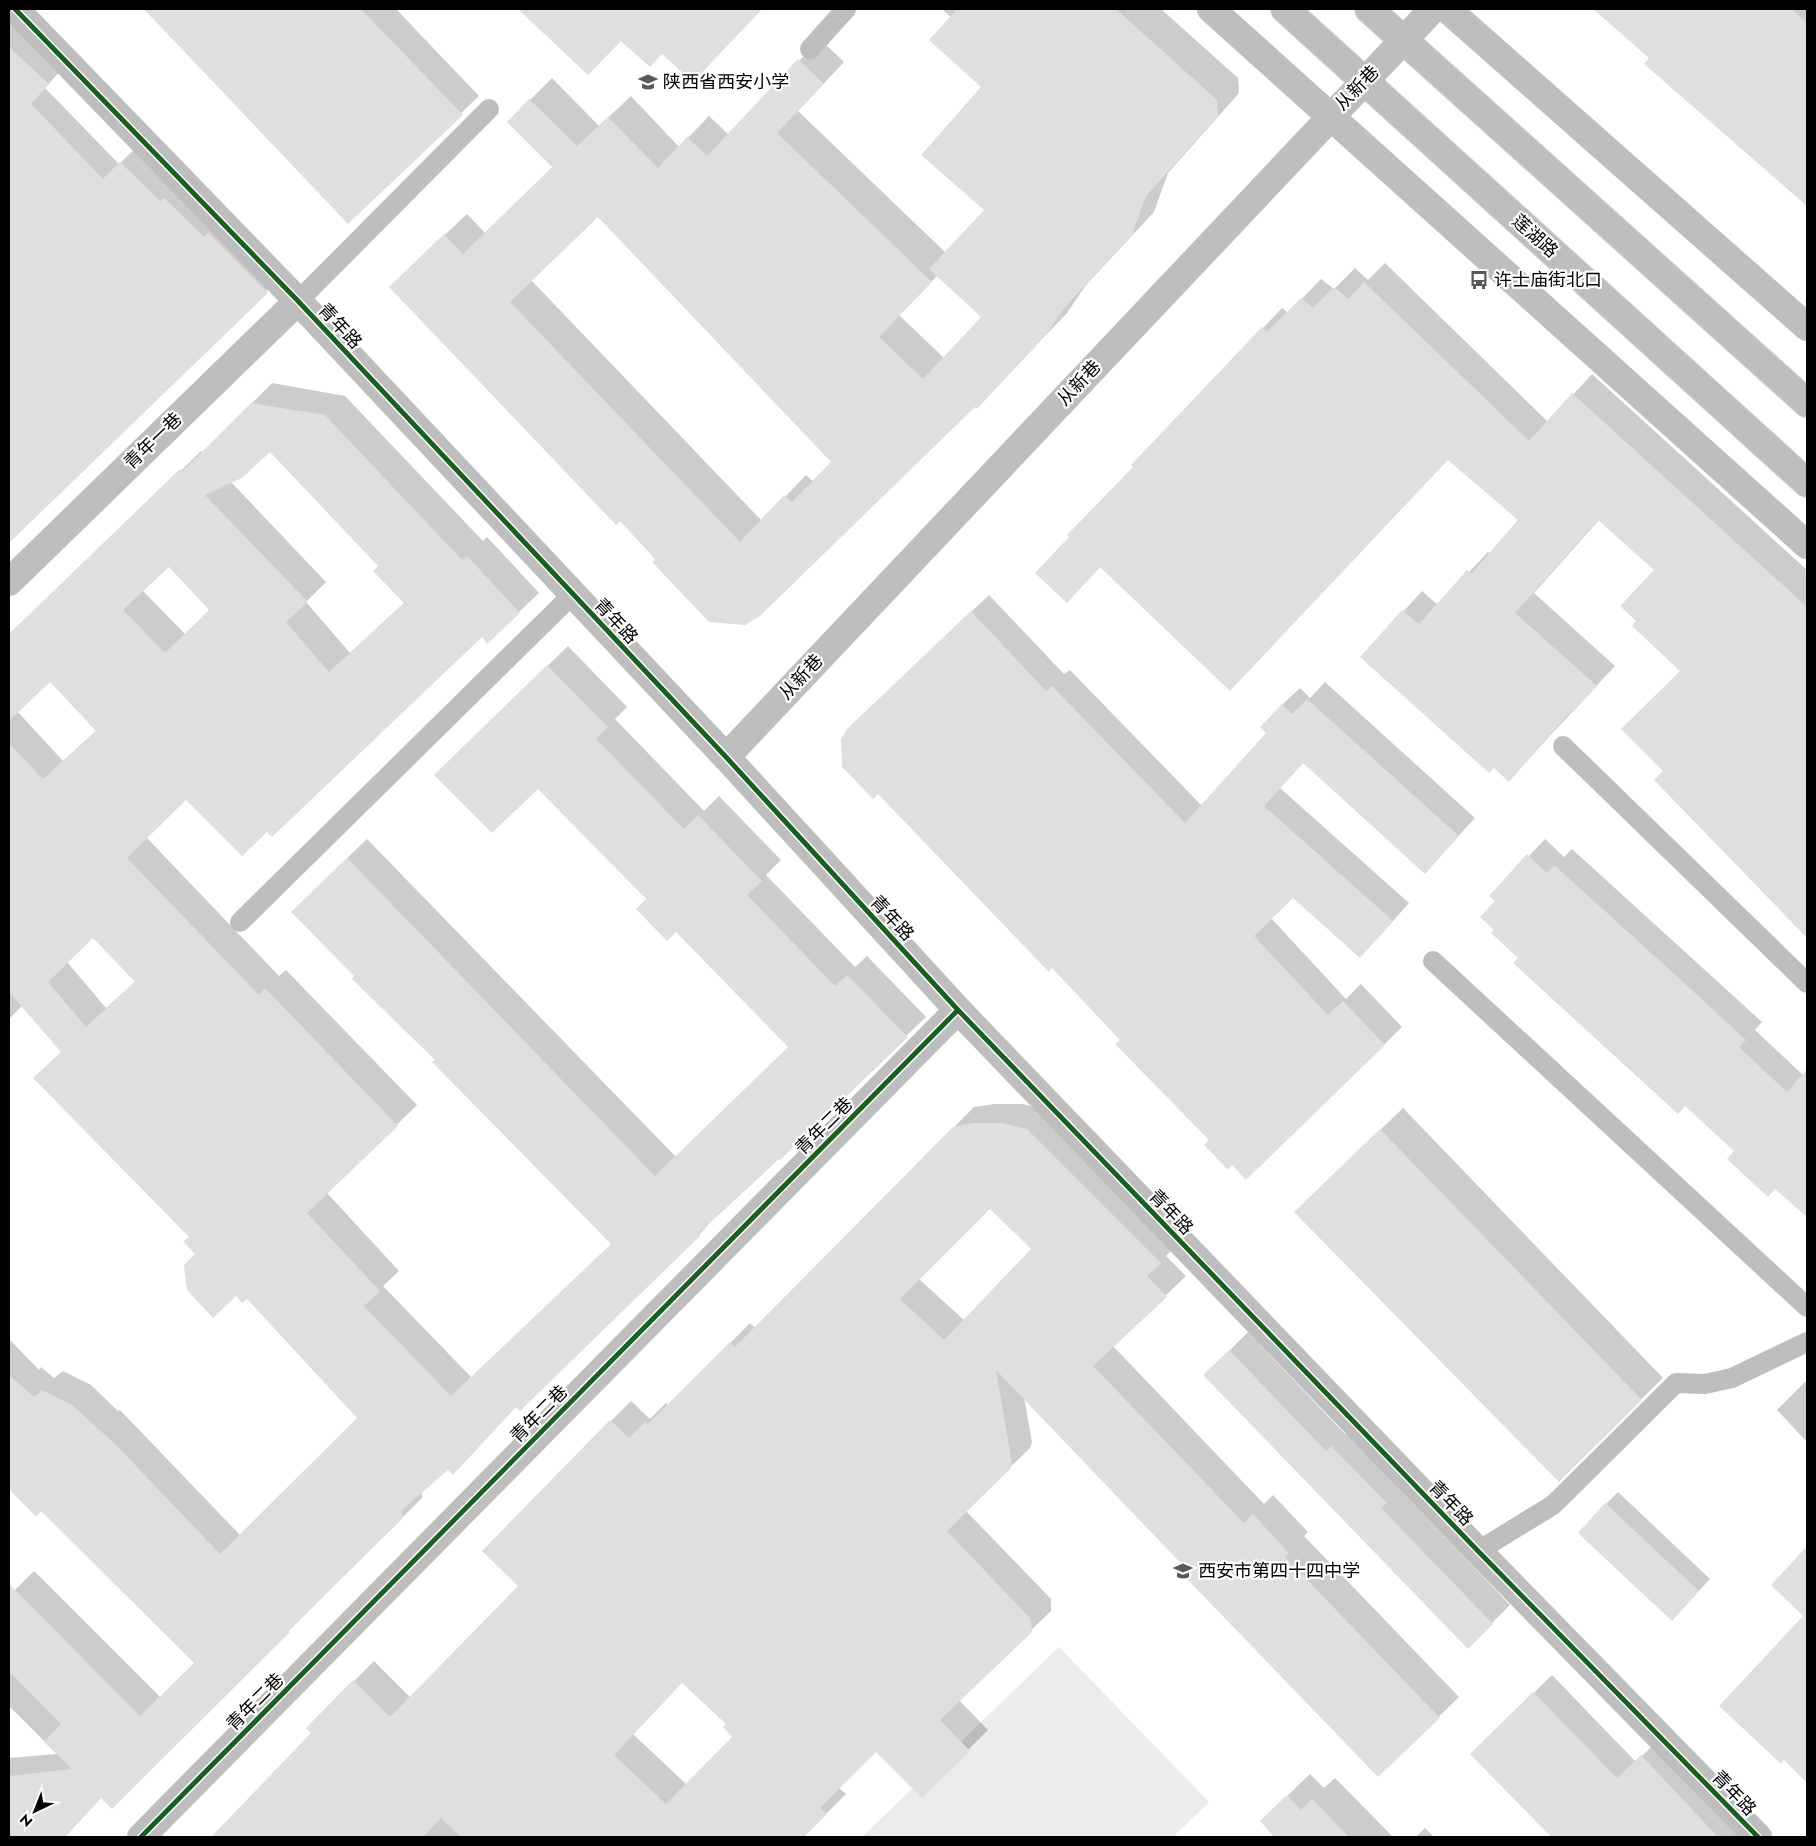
<svg xmlns="http://www.w3.org/2000/svg" width="1816" height="1846" font-family="Jost,'Noto Sans SC',sans-serif">
	<style>
		.green { fill: #ececec }
		.shadow { fill: #0003; fill-rule: evenodd }
		.building { fill: #dfdfdf; fill-rule: evenodd }
		.lines { fill: none; stroke-linecap: round; stroke-linejoin: round }
		.primary-casing { stroke: #dbdbdb; stroke-width: 30 }
		.service { stroke: #bebebe; stroke-width: 20 }
		.minor { stroke: #bebebe; stroke-width: 28 }
		.tertiary { stroke: #bebebe; stroke-width: 28 }
		.primary { stroke: #bebebe; stroke-width: 28 }
		.cycleway-casing { stroke: #fff; stroke-width: 8 }
		.cycleway { stroke: #1b5e20; stroke-width: 5 }
		.labels { text-anchor: middle; dominant-baseline: central; stroke-width: 4.5; stroke-linejoin: round; paint-order: stroke }
		.poi-label { font-size: 18px; fill: #000; stroke: #fff; text-anchor: start }
		.street-label { font-size: 18px; fill: #000; stroke: #fff }
	</style>
	<rect width="100%" height="100%" fill="#fff"/>
	<path class="green" d="M1059 1647 1209 1802 1173 1837H862Z"/>
	<g class="shadow">
		<path d="M144 9H396L479 96 348 222Z"/>
		<path d="M520 9H762L693 81 663 52 622 39 588 73Z"/>
		<path d="M942 9H1161L1238 78 1239 93 1168 173 1154 212 1086 285 1067 313 977 407 975 405 759 615 657 559 412 266 467 214 485 233 554 167 508 122 552 78 599 126 631 96 679 147 709 116 729 135 820 39 844 62 798 111 946 253 985 210 983 87 951 17ZM598 215 833 462 814 482 806 475 762 521 531 280ZM938 275 983 317 944 358 899 315Z"/>
		<path d="M1595 9H1807V204L1646 63 1651 57Z"/>
		<path d="M9 18 63 68 45 88 119 164 136 148 282 276 17 534 9 525V487L11 484 9 482Z"/>
		<path d="M1385 263 1548 422 1592 374 1807 570V936L1656 780 1665 771 1681 671 1638 621 1655 570 1599 520 1534 593 1615 666 1509 780 1362 657 1422 591 1438 605 1488 552 1490 554 1520 520 1449 458 1101 566 1086 582 1135 467 1133 465 1282 308 1288 313 1321 279 1334 289 1355 268 1368 280Z"/>
		<path d="M272 383 345 396 483 541 487 537 539 593 519 612 482 636 267 830 186 799 146 837 279 976 286 970 417 1105 327 1193 399 1271 383 1286 472 1378 612 1244 356 976 312 892 367 839 676 1157 790 1046 538 787 456 755 568 646 627 707 615 719 704 811 719 796 781 860 766 875 855 967 867 956 926 1017 717 1215 699 1235 422 1491V1498L112 1807 102 1797 65 1837H9V1758L57 1754 9 1706V1596L34 1571 161 1698 196 1663 41 1510 36 1515 9 1488V1339L39 1370 41 1367 54 1378 63 1371 91 1385 118 1411 120 1410 240 1535 359 1418 247 1297 196 1254 190 1237 62 1051 22 1006 9 1019V634L89 560 201 451 203 453ZM270 450 380 566 405 602 350 653 306 602 326 582 231 482ZM169 565 210 610 185 634 142 590ZM51 680 97 730 63 761 17 711ZM93 937 136 981 106 1008 67 962Z"/>
		<path d="M989 595 1064 674 1070 670 1202 806 1267 732 1282 705 1300 688 1310 698 1325 682 1475 818 1425 872 1304 762 1280 788 1409 903 1377 939 1293 897 1271 918 1346 999 1361 984 1402 1027 1246 1178 1121 1039 866 712Z"/>
		<path d="M1545 839 1564 857 1572 849 1762 1022 1755 1030 1804 1076 1807 1073V1215L1520 958 1496 930 1497 901 1491 896Z"/>
		<path d="M994 1104H1023L1047 1110 1180 1242 1166 1256 1186 1276 1113 1346 1264 1504 1273 1495 1308 1532 1304 1536 1459 1697 1378 1776 1194 1575 1024 1397 1032 1442 1030 1448 966 1511 1051 1599V1611L959 1700 988 1730 922 1796 876 1750 839 1788 846 1794 803 1837H213L313 1733 308 1728 374 1661 411 1698 520 1586 484 1551 611 1421 631 1401 650 1419 666 1403 669 1405 750 1323 755 1328 974 1107ZM990 1207 1033 1249 964 1320 919 1279ZM682 1682 728 1724 734 1737 687 1785 633 1734Z"/>
		<path d="M1403 1108 1663 1378 1559 1480 1318 1190Z"/>
		<path d="M1248 1332 1345 1434 1350 1429 1404 1484 1399 1489 1510 1605 1468 1647 1223 1357Z"/>
		<path d="M1807 1380V1442L1777 1410Z"/>
		<path d="M1618 1492 1710 1579 1684 1607 1606 1504Z"/>
		<path d="M1807 1548V1782L1784 1759 1805 1616 1772 1585Z"/>
		<path d="M1552 1675 1636 1762 1659 1739 1752 1837H1553L1472 1754Z"/>
		<path d="M1310 1774 1324 1788 1335 1778 1393 1837H1274L1284 1799Z"/>
		<path d="M1425 1828 1434 1837H1416Z"/>
	</g>
	<g class="building">
		<path d="M144 9H361L463 115 348 224Z"/>
		<path d="M518 9H762L693 82 662 54 650 67 621 41 588 75Z"/>
		<path d="M957 9H1116L1217 100 1218 116 1146 196 1132 235 1064 308 1045 336 977 409 975 407 760 616 745 625 709 622 652 562 655 559 620 521 616 525 389 287 444 234 463 254 552 167 507 122 529 99 577 146 608 117 658 168 687 137 707 156 798 59 824 84 777 133 932 282 879 337 923 379 981 317 929 269 984 210 921 155 981 87 929 40ZM598 217 831 462 792 502 784 495 740 542 510 302Z"/>
		<path d="M1593 9H1792L1807 23V206L1644 64 1649 58Z"/>
		<path d="M9 47 49 84 31 104 103 179 120 162 160 201 164 198 204 237 208 232 268 293 9 543Z"/>
		<path d="M1364 282 1529 441 1572 393 1807 607V938L1654 780 1663 771 1621 729 1680 671 1632 626 1636 621 1620 606 1654 570 1598 520 1515 613 1597 686 1573 712 1571 711 1509 782 1494 768 1489 773 1360 657 1402 610 1419 624 1467 570 1471 574 1518 520 1448 460 1230 691 1100 567 1067 603 1035 573 1069 537 1067 535 1133 467 1131 465 1262 327 1267 332 1301 298 1313 308 1334 287 1348 299Z"/>
		<path d="M251 403 325 415 462 560 467 556 520 613 487 644 482 637 272 837 267 832 242 856 186 800 127 858 259 995 265 988 398 1126 307 1213 380 1291 364 1306 451 1396 611 1244 432 1062 435 1060 352 979 354 976 291 912 347 858 655 1176 788 1047 676 932 667 941 636 909 646 899 538 789 492 833 434 775 547 665 608 727 596 739 684 829 698 815 762 881 747 895 835 986 847 975 908 1037 780 1160 779 1159 698 1234 700 1236 520 1411 516 1407 453 1475 448 1470 402 1510 403 1518 289 1630 290 1632 112 1809 101 1798 65 1837H9V1776L72 1769 44 1742 61 1724 9 1671V1584L140 1716 194 1663 41 1511 36 1517 9 1489V1375L34 1397 42 1390 71 1404 116 1445 220 1554 357 1418 247 1299 242 1303 236 1296 213 1318 187 1290 184 1265 195 1254 183 1241 189 1237 33 1078 61 1052 9 992V743L43 779 96 731 50 682 9 721V634L180 469 183 471ZM270 452 378 566 373 571 404 603 329 672 286 622 308 602 205 495 242 478ZM169 567 209 610 165 653 123 610ZM93 938 135 982 86 1027 48 982Z"/>
		<path d="M971 611 1046 691 1052 686 1185 823 1266 733 1260 727 1282 704 1292 714 1307 699 1459 836 1425 874 1303 763 1264 806 1393 921 1360 958 1293 898 1254 936 1328 1015 1343 1001 1385 1045 1246 1180 1232 1165 1228 1170 1204 1145 1209 1140 1115 1044 1120 1040 1052 968 1049 972 878 794 873 799 842 767 841 739 847 729Z"/>
		<path d="M1527 854 1547 873 1554 865 1670 970 1746 1040 1739 1047 1787 1092 1807 1069V1217L1775 1189 1768 1197 1727 1159 1734 1151 1685 1106 1678 1114 1513 963 1518 958 1491 933 1494 930 1480 917 1495 901 1489 896Z"/>
		<path d="M973 1123H1002L1027 1129 1161 1263 1147 1276 1167 1297 1093 1366 1244 1523 1253 1514 1289 1553 1285 1557 1440 1718 1378 1777 1187 1579 1192 1575 996 1370 1012 1463 1010 1469 947 1531 1031 1619 1032 1632 940 1720 970 1751 922 1798 876 1752 820 1808 827 1814 804 1837H461L441 1818 423 1837H211L311 1733 306 1728 353 1680 390 1717 518 1586 482 1551 560 1471 610 1420 629 1438 645 1422 648 1424 730 1342 735 1347 953 1127ZM990 1209 1031 1249 944 1340 900 1299ZM682 1683 726 1724 723 1727 732 1737 666 1804 614 1755Z"/>
		<path d="M1380 1129 1642 1400 1559 1482 1294 1212Z"/>
		<path d="M1229 1350 1326 1451 1331 1446 1387 1503 1381 1508 1493 1624 1468 1649 1203 1375Z"/>
		<path d="M1605 1503 1699 1591 1672 1621 1578 1533Z"/>
		<path d="M1807 1546V1783L1784 1760 1781 1764 1719 1706 1803 1616 1771 1585Z"/>
		<path d="M1533 1692 1617 1778 1641 1755 1718 1837H1551L1470 1754Z"/>
		<path d="M1287 1795 1301 1810 1312 1799 1349 1837H1274L1260 1821Z"/>
	</g>
	<g class="lines">
		<g class="primary-casing">
			<g id="primary">
				<path d="M1285 9 1807 483"/>
				<path d="M1369 9 1807 403"/>
			</g>
		</g>
		<g class="service">
			<path d="M810 49 846 9"/>
			<path d="M298 301 489 109"/>
			<path d="M1563 746 1807 983"/>
			<path d="M240 922 572 595"/>
			<path d="M1433 961 1807 1307"/>
			<path d="M1478 1551 1553 1505 1676 1383 1705 1384 1732 1378 1807 1342"/>
		</g>
		<g class="minor">
			<path d="M1211 9 1807 545"/>
			<path d="M1447 9 1807 327"/>
			<path d="M9 582 298 301"/>
			<path d="M726 757 1433 9"/>
			<path d="M141 1837 958 1010"/>
		</g>
		<path class="tertiary" d="M15 9 298 301 726 757 958 1010 1478 1551 1758 1837"/>
		<use href="#primary" class="primary"/>
		<g class="cycleway-casing">
			<g id="cycleway">
				<path d="M15 9 298 301 726 757 958 1010 1478 1551 1758 1837"/>
				<path d="M141 1837 958 1010"/>
			</g>
		</g>
		<use href="#cycleway" class="cycleway"/>
	</g>
	<defs>
		<g id="school-bare" transform="scale(1.5)"><path d="M0-5L7-2L0 1L-7-2ZM-4 1L0 2.5L4 1V4Q0 6-4 4Z" fill="#595959" stroke="#fff" stroke-width="2.5" paint-order="stroke"/></g>
		<g id="bus-bare" transform="scale(1.5)"><path d="M-5-6H5V4H4V6H2V4H-2V6H-4V4H-5ZM-3.5-4V0h7V-4ZM-3.5 1.2v1.5H-2V1.2ZM2 1.2v1.5H3.5V1.2Z" fill="#595959" stroke="#fff" stroke-width="2.5" paint-order="stroke"/></g>
	</defs>
	<g fill-rule="evenodd">
		<use href="#school-bare" x="648" y="82"/>
		<use href="#bus-bare" x="1479" y="280"/>
		<use href="#school-bare" x="1183" y="1571"/>
	</g>
	<g class="labels">
		<g class="poi-label">
			<text x="663" y="82">陕西省西安小学</text>
			<text x="1494" y="280">许士庙街北口</text>
			<text x="1198" y="1571">西安市第四十四中学</text>
		</g>
		<g class="street-label">
			<text transform="translate(1357 88) rotate(-46)">从新巷</text>
			<text transform="translate(1535 236) rotate(42)">莲湖路</text>
			<text transform="translate(340 326) rotate(47)">青年路</text>
			<text transform="translate(1079 383) rotate(-47)">从新巷</text>
			<text transform="translate(153 441) rotate(-44)">青年一巷</text>
			<text transform="translate(616 621) rotate(47)">青年路</text>
			<text transform="translate(801 677) rotate(-47)">从新巷</text>
			<text transform="translate(892 918) rotate(47)">青年路</text>
			<text transform="translate(824 1126) rotate(-45)">青年二巷</text>
			<text transform="translate(1171 1212) rotate(46)">青年路</text>
			<text transform="translate(539 1414) rotate(-45)">青年二巷</text>
			<text transform="translate(1451 1503) rotate(46)">青年路</text>
			<text transform="translate(255 1702) rotate(-45)">青年二巷</text>
			<text transform="translate(1734 1793) rotate(46)">青年路</text>
		</g>
	</g>
	<rect width="1816" height="1846" fill="none" stroke="#000000" stroke-width="20"/>
	<g transform="translate(35 1811) rotate(223)" stroke="#ffffff" stroke-width="4" paint-order="stroke">
	<path d="M0-4L9 19L0 12L-9 19Z" fill="#000000"/>
	<text y="-8" font-size="14" font-weight="bold" text-anchor="middle" fill="#000000">N</text>
	</g>
</svg>
